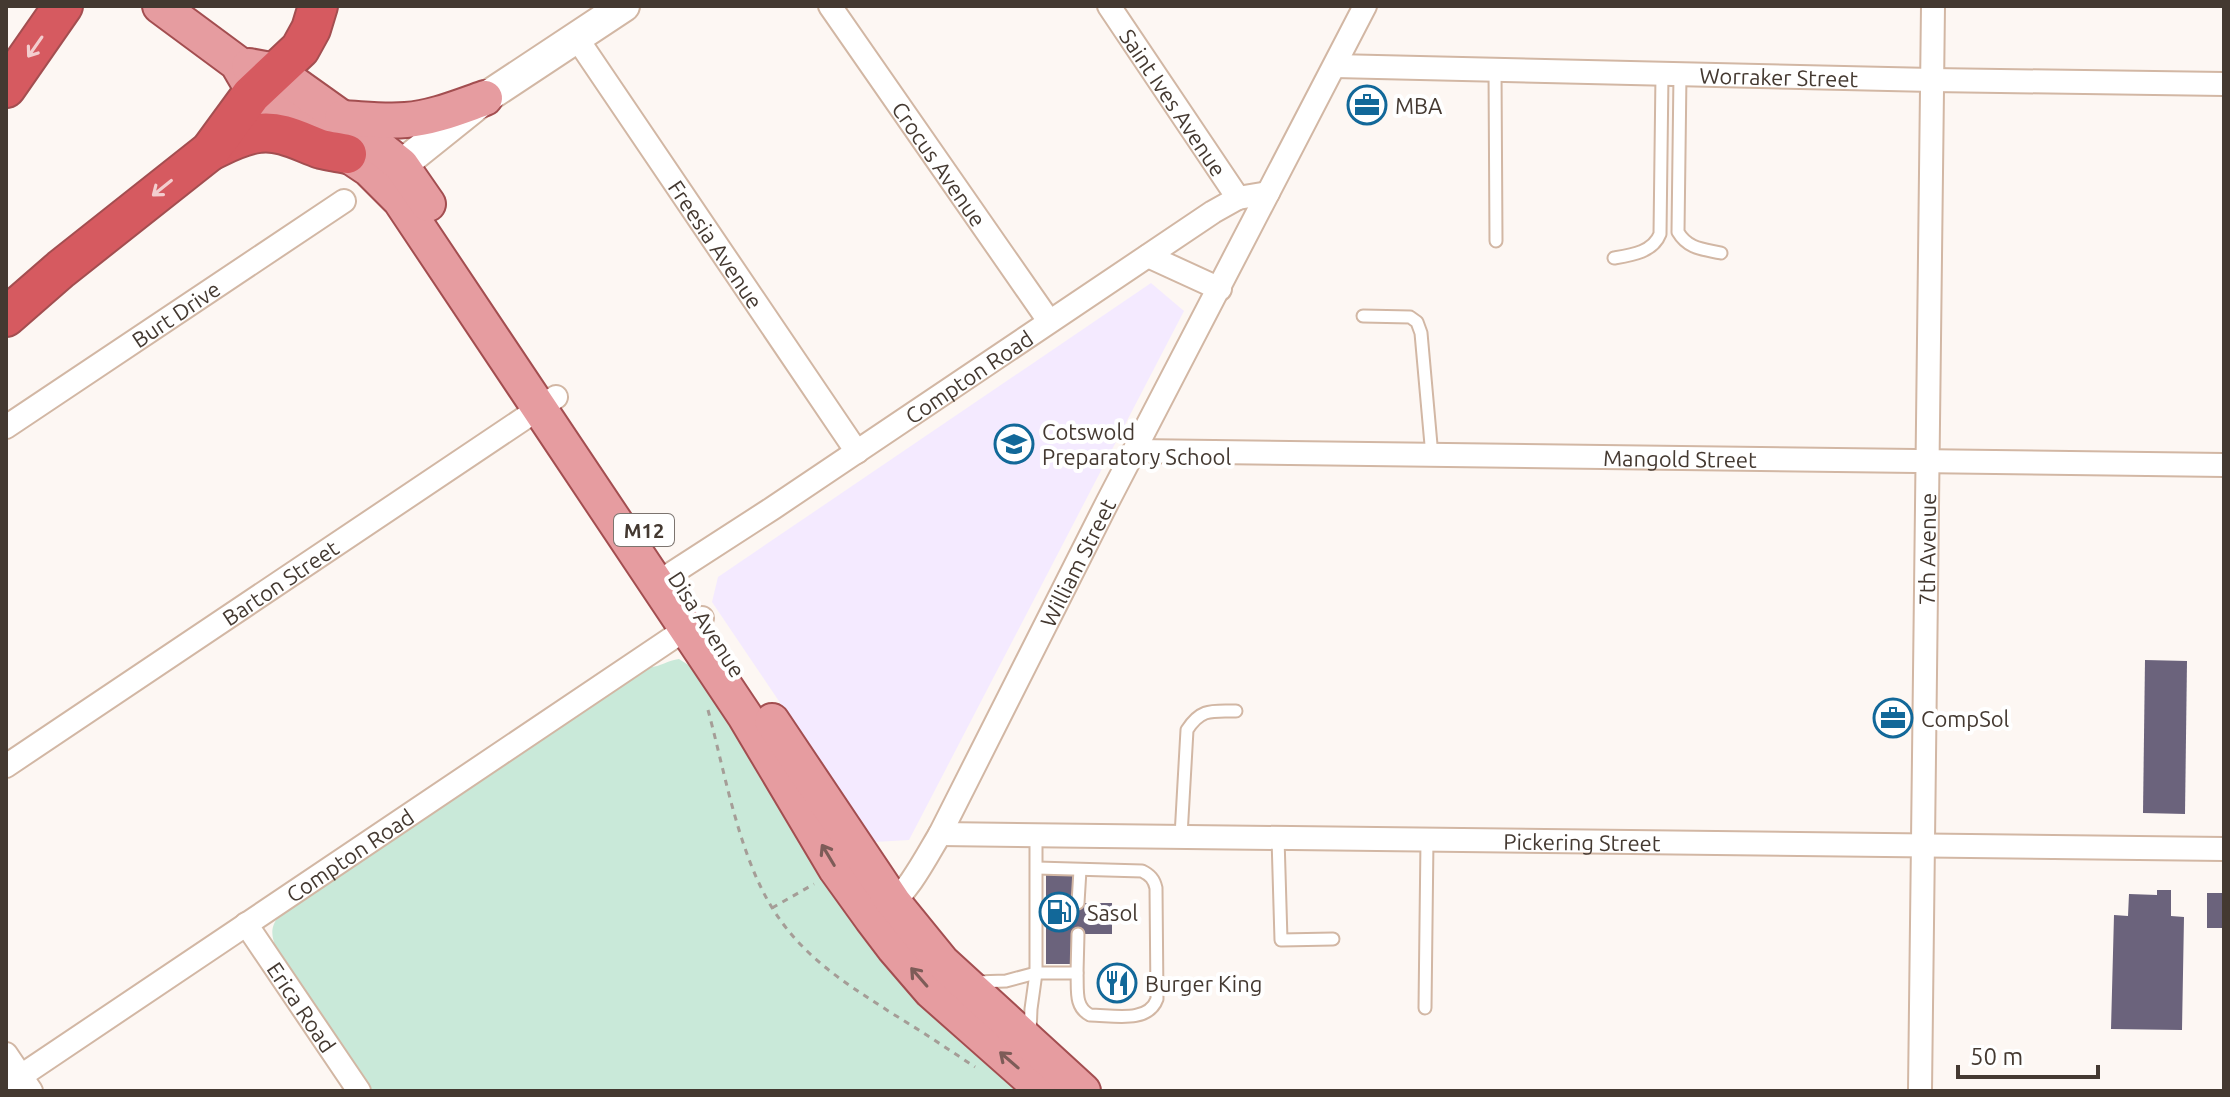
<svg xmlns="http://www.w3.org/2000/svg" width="2230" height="1097" font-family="Ubuntu,sans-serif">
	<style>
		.education { fill: #f4eaff }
		.green { fill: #c9e9d9 }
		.building { fill: #6b637c }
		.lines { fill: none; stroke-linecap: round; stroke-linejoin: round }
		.lane-casing { stroke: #d2b7a4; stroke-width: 15 }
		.street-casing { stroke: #d2b7a4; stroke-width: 26 }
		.secondary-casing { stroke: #d2b7a4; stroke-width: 34 }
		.primary-casing { stroke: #a34e50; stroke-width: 38 }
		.highway-casing { stroke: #a34e50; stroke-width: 42 }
		.path { stroke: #a59d97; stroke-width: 3; stroke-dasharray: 6 6; stroke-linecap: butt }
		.lane { stroke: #fff; stroke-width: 11 }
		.street { stroke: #fff; stroke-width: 22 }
		.secondary { stroke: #fff; stroke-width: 30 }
		.primary { stroke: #e69ca0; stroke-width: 34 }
		.highway { stroke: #d65a60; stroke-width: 38 }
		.oneway { stroke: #f3cecf }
		.oneway2 { stroke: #7d5c58 }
		.labels { text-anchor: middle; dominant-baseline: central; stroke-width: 8; stroke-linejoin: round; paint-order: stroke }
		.shield { fill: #fff; stroke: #7c746f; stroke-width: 2 }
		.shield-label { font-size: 20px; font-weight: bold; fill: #443931 }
		.street-label { font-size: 22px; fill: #443931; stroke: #fff }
		.poi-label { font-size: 22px; fill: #443931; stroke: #fff; text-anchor: start }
	</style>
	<rect width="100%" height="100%" fill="#fdf7f3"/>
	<path class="education" d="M1151 283 1184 311 909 840 874 842 712 602 718 577Z"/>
	<path class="green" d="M679 659 701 673C759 769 814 873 883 961 921 1011 970 1052 1019 1091H372L276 948C271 935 270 926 280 915L650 667C660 667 668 660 679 659Z"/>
	<g class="building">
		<path d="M2145 660 2187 661 2185 814 2143 813Z"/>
		<path d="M1046 875H1075V903H1112V934H1075V964H1046Z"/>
		<path d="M2157 890H2171V916L2184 917 2182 1030 2111 1029 2114 915 2128 916 2129 894 2157 895Z"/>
		<rect x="2207" y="893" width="17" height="35"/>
	</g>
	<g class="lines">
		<g class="lane-casing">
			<g id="lane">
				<path d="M1495 70 1496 241"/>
				<path d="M1680 74 1678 232C1688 249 1703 249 1721 253"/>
				<path d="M1614 258C1632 255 1653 252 1660 234L1662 74"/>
				<path d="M1363 316 1410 317 1417 322 1421 333 1432 456"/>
				<path d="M1181 836 1187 730C1201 708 1212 711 1236 711"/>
				<path d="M1278 838 1281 940 1333 939"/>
				<path d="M1078 903 1080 870"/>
				<path d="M1077 973 1078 934"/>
				<path d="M975 982 1006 981 1036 973H1077C1078 989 1074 1007 1090 1015 1112 1015 1148 1024 1157 999L1156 888C1154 879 1150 875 1142 871L1037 868"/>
				<path d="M1425 1008 1427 840"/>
				<path d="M1030 1033 1031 1009 1036 973V834"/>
			</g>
		</g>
		<g class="street-casing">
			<g id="street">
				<path id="s1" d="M830 6 1049 321"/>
				<path id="s2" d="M1109 6 1238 198"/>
				<path id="s3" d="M576 37 857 452"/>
				<path id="s4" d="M1335 66 1932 80 2224 84"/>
				<path d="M1148 256 1220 289"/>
				<path id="s5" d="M6 427 344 201"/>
				<path id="s6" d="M1136 451 2224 465"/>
				<path id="s7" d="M657 583 773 508 1213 212 1238 198 1268 193"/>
				<path id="s8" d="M6 766 556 397"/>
				<path id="s9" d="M940 834 2224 849"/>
				<path id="s10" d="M884 911C909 891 924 861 940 834L1107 503 1365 6"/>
				<path id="s11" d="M246 924 359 1091"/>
				<path d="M6 1054 31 1091"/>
				<path id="s12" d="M6 1086 702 618"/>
				<path id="s13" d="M1920 1091 1933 6"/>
			</g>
		</g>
		<g class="secondary-casing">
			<path id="secondary" d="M384 179 485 98 624 6"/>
		</g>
		<g class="primary-casing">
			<g id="primary">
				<path d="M160 6 237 63 254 92 369 169 400 200 745 716 836 869 872 919 894 948 931 991 1044 1091"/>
				<path d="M249 66 276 71 342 118 401 165 428 204"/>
				<path d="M342 118C363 119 385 122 406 120 433 118 459 107 485 98"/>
				<path d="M772 721 894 903 942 962 1083 1091"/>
			</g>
		</g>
		<g class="highway-casing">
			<g id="highway">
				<path d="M6 88 63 6"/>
				<path d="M210 151C225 144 241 135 259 133 281 130 301 142 321 149 330 151 338 152 347 154"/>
				<path d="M6 317 61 269 210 151 251 95 300 49 311 29 318 6"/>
			</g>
		</g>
		<g class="path">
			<path d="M708 710C725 773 738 851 771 906 802 957 845 983 893 1014 921 1031 948 1049 975 1067"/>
			<path d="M772 908 814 884"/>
		</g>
		<use href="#lane" class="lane"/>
		<use href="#street" class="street"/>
		<use href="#secondary" class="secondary"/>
		<use href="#primary" class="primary"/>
		<use href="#highway" class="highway"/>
	</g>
	<defs><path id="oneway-shaft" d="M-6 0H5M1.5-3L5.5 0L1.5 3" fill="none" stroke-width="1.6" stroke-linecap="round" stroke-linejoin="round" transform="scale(2)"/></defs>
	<g class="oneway">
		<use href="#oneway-shaft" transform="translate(35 47) rotate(125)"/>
		<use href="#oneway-shaft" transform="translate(162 188) rotate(141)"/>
	</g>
	<g class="oneway2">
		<use href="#oneway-shaft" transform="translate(828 855) rotate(-121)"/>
		<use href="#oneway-shaft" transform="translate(919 977) rotate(-131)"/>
		<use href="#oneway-shaft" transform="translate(1009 1060) rotate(-139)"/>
	</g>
	<defs>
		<g id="office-ring" transform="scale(2)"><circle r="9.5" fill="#fff" stroke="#126899" stroke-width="1.5"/><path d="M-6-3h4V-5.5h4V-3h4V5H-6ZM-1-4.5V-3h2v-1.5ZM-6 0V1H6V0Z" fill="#126899"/></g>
		<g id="school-ring" transform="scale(2)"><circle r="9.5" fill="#fff" stroke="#126899" stroke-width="1.5"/><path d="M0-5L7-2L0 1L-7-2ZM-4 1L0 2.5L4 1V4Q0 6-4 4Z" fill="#126899"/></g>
		<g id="fuel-ring" transform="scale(2)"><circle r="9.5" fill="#fff" stroke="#126899" stroke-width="1.5"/><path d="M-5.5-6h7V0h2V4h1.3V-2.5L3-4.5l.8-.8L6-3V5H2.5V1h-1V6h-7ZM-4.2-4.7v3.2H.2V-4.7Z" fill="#126899"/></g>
		<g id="restaurant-ring" transform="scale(2)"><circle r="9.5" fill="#fff" stroke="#126899" stroke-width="1.5"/><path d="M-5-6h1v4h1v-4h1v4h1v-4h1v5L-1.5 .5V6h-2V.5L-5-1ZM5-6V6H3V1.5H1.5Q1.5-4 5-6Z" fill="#126899"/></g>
	</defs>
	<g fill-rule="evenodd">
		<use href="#office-ring" x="1367" y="105"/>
		<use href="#school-ring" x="1014" y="444"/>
		<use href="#office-ring" x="1893" y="718"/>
		<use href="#fuel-ring" x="1059" y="912"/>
		<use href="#restaurant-ring" x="1117" y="983"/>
	</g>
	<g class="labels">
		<rect class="shield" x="614" y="514" width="60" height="32" rx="6"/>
		<g class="shield-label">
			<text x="644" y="530">M12</text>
		</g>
		<g class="street-label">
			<text stroke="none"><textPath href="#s4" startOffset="444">Worraker Street</textPath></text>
			<text stroke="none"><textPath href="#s2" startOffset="116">Saint Ives Avenue</textPath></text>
			<text stroke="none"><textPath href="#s1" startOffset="192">Crocus Avenue</textPath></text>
			<text stroke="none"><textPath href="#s3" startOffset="250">Freesia Avenue</textPath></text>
			<text stroke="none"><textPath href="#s5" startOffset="204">Burt Drive</textPath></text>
			<text stroke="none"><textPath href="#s7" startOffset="374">Compton Road</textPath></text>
			<text stroke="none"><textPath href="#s6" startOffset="544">Mangold Street</textPath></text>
			<text stroke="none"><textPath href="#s13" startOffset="542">7th Avenue</textPath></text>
			<text stroke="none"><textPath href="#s10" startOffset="400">William Street</textPath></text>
			<text stroke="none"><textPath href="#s8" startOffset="330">Barton Street</textPath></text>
			<text transform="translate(707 624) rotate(57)">Disa Avenue</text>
			<text stroke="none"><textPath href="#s9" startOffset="642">Pickering Street</textPath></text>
			<text stroke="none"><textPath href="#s12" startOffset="414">Compton Road</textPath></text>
			<text stroke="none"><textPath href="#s11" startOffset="100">Erica Road</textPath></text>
		</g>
		<g class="poi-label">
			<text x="1395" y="105">MBA</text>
			<text x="1042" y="431">Cotswold<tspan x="1042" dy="25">Preparatory School</tspan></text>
			<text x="1921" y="718">CompSol</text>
			<text x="1087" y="912">Sasol</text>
			<text x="1145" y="983">Burger King</text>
		</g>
	</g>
	<rect width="2230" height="1097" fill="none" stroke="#443931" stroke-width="16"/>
	<path d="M1958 1065v12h140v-12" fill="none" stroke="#443931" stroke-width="4"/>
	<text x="1970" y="1065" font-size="24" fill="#443931" stroke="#ffffff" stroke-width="6" paint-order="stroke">50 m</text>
</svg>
